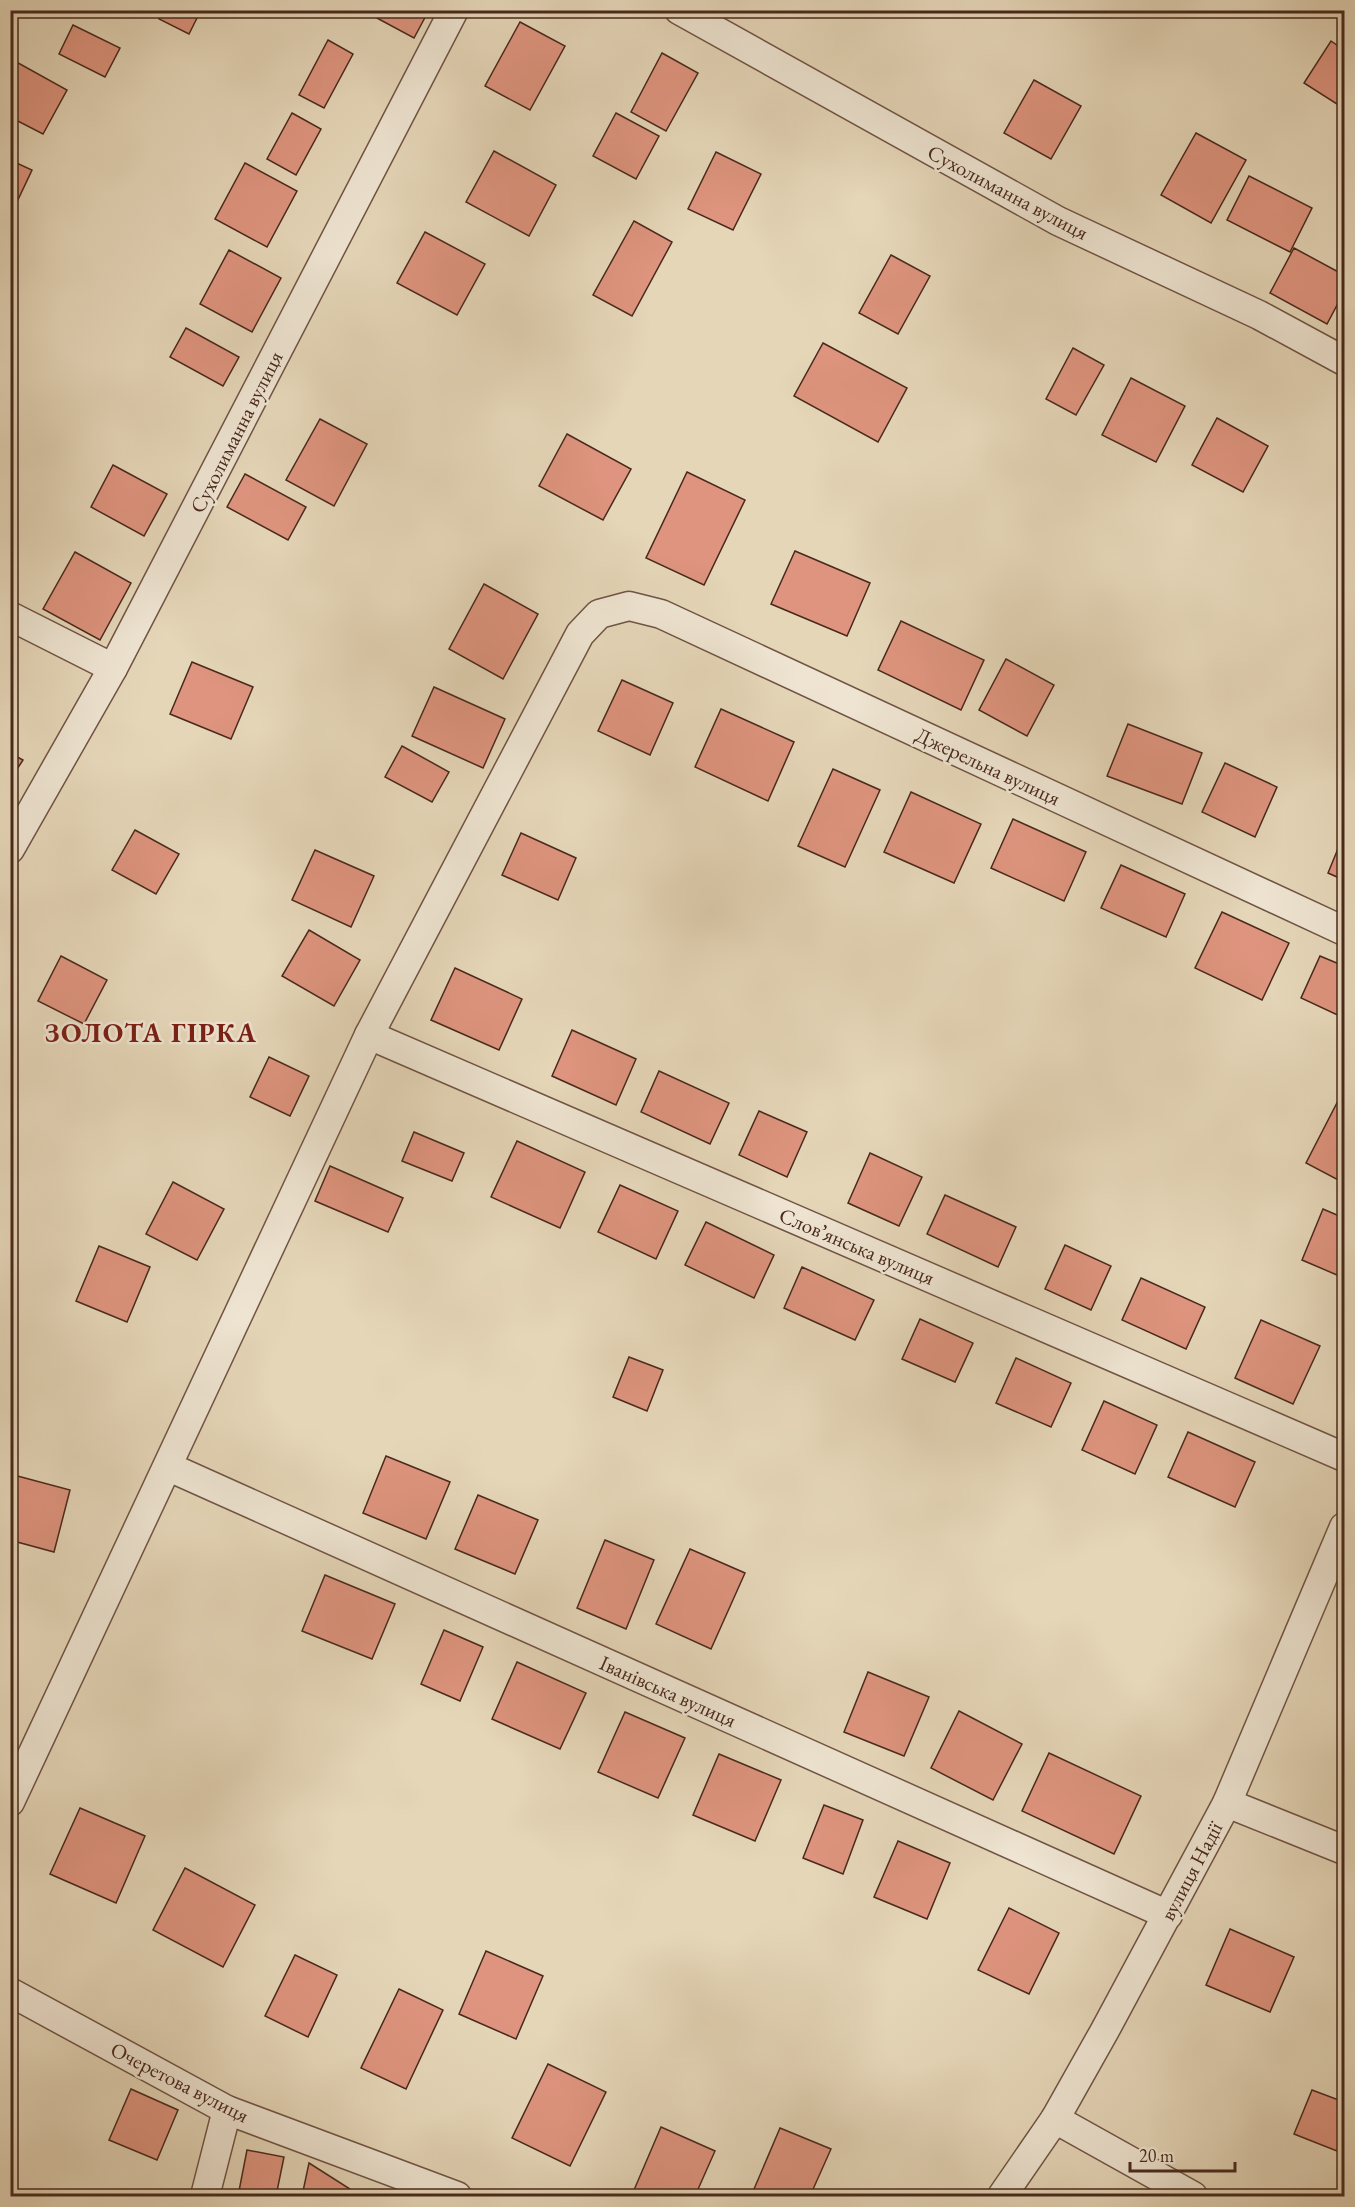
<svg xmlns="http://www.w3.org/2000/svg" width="1355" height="2207" font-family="'EB Garamond',serif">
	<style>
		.building { fill: #de947e; stroke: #49291d; stroke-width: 1.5 }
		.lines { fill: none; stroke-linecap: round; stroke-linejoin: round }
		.minor-casing { stroke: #705444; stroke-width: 31 }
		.minor { stroke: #eee4d1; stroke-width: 28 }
		.labels { text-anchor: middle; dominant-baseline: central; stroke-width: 5; stroke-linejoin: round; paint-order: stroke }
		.street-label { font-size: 21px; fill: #49291d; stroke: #eee4d1 }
		.district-label { font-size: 27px; font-weight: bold; letter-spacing: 1.5px; fill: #7a1f14; stroke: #eee4d1 }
	</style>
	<rect width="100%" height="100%" fill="#e5d6b8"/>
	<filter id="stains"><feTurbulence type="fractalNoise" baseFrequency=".00333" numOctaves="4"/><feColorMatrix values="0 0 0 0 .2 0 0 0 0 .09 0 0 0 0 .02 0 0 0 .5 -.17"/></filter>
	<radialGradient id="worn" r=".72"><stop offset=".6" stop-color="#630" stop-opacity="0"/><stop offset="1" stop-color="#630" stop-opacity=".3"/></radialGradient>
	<g class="building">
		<path d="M163 10H201L189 34 159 19Z"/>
		<path d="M362 10H429L414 38Z"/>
		<path d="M520 22 565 46 530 110 485 86Z"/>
		<path d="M73 25 120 48 105 77 59 54Z"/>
		<path d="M328 40 353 54 324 108 299 95Z"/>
		<path d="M1331 41 1344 50V100L1340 106 1304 83Z"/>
		<path d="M662 53 698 73 666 131 631 112Z"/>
		<path d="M11 59 67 90 43 134 10 117Z"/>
		<path d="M1034 80 1081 106 1051 159 1004 133Z"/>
		<path d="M292 113 321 129 296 175 267 159Z"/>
		<path d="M616 113 659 136 636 179 593 156Z"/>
		<path d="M1196 133 1246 160 1211 223 1161 195Z"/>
		<path d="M494 151 556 185 529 236 466 202Z"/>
		<path d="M716 152 761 174 733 230 688 209Z"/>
		<path d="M10 160 32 170 15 206 10 204Z"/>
		<path d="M245 163 297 191 267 247 215 219Z"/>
		<path d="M1249 176 1312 208 1290 252 1227 220Z"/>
		<path d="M634 221 672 242 632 316 593 295Z"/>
		<path d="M425 232 485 264 457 315 397 283Z"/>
		<path d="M1294 248 1344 275V292L1327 324 1270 293Z"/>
		<path d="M229 250 281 278 252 332 200 304Z"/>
		<path d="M891 255 930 276 898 334 859 313Z"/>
		<path d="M186 328 239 357 223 386 170 357Z"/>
		<path d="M823 343 907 388 878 442 794 396Z"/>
		<path d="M1073 348 1104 365 1076 415 1046 399Z"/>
		<path d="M1131 378 1185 406 1156 462 1102 435Z"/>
		<path d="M1217 418 1268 446 1243 492 1192 465Z"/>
		<path d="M320 419 367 444 334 506 286 480Z"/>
		<path d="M567 434 631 469 603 520 539 486Z"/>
		<path d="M113 465 167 494 144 536 91 507Z"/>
		<path d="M687 472 745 500 704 585 646 558Z"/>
		<path d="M245 474 306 507 288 540 227 507Z"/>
		<path d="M795 551 870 583 847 636 771 604Z"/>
		<path d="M75 552 131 583 100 640 43 609Z"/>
		<path d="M484 584 538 614 503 679 449 649Z"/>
		<path d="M901 621 984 660 961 710 878 670Z"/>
		<path d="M1006 659 1054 685 1027 736 979 710Z"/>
		<path d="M192 662 253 687 231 739 170 714Z"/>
		<path d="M622 680 673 703 650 755 598 731Z"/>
		<path d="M434 687 505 719 483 768 412 736Z"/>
		<path d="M721 709 794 742 768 801 695 767Z"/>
		<path d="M1128 724 1202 753 1182 804 1107 776Z"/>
		<path d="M402 746 449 772 432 802 385 777Z"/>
		<path d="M10 753 23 760 10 780Z"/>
		<path d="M1225 763 1277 787 1255 837 1202 812Z"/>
		<path d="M833 769 880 790 845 867 798 846Z"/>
		<path d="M911 792 981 824 954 883 884 852Z"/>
		<path d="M1013 819 1086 852 1064 901 991 868Z"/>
		<path d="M135 830 179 854 156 894 112 870Z"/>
		<path d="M521 833 576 858 558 900 502 875Z"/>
		<path d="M1344 834V880L1328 873Z"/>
		<path d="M315 850 374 876 351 927 292 900Z"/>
		<path d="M1121 865 1185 894 1166 937 1101 908Z"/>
		<path d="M1222 912 1289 943 1262 1000 1195 968Z"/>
		<path d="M309 930 360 960 334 1006 282 976Z"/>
		<path d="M61 956 107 980 84 1024 38 1001Z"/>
		<path d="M1320 956 1344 966V1018L1301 998Z"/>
		<path d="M455 968 522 999 499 1050 431 1020Z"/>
		<path d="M572 1030 636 1059 616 1105 552 1076Z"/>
		<path d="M269 1057 309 1076 290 1116 250 1097Z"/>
		<path d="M659 1071 729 1103 710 1144 641 1112Z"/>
		<path d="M1340 1097 1344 1099V1183L1306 1163Z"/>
		<path d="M759 1111 807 1132 787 1177 739 1155Z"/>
		<path d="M414 1132 464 1153 452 1181 402 1161Z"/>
		<path d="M517 1141 585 1172 560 1228 491 1197Z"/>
		<path d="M870 1153 922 1177 899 1226 848 1203Z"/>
		<path d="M330 1166 403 1198 388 1232 315 1201Z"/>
		<path d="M173 1182 224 1209 197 1260 146 1234Z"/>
		<path d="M620 1185 678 1211 656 1259 598 1232Z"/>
		<path d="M945 1195 1016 1227 998 1267 927 1234Z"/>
		<path d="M1323 1209 1344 1218V1278L1302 1260Z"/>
		<path d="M706 1222 774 1255 754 1298 685 1265Z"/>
		<path d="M1065 1245 1111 1266 1091 1310 1045 1289Z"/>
		<path d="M99 1246 150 1267 127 1322 76 1301Z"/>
		<path d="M802 1267 874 1300 855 1340 784 1308Z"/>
		<path d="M1141 1278 1205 1307 1186 1349 1122 1320Z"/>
		<path d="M920 1319 973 1343 955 1382 902 1359Z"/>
		<path d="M1261 1320 1320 1346 1293 1404 1235 1378Z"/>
		<path d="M629 1357 663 1370 647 1411 613 1397Z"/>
		<path d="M1016 1358 1071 1383 1051 1427 996 1403Z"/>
		<path d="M1104 1401 1157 1425 1135 1474 1082 1450Z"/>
		<path d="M1188 1432 1255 1462 1235 1507 1168 1477Z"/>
		<path d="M386 1456 450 1482 426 1539 363 1513Z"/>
		<path d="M10 1474 70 1490 54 1552 17 1542 10 1567Z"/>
		<path d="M478 1495 538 1520 515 1574 455 1549Z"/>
		<path d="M605 1540 654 1560 626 1629 577 1608Z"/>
		<path d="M690 1549 745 1573 711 1649 656 1624Z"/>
		<path d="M325 1575 395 1604 372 1659 302 1631Z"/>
		<path d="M444 1630 483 1647 460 1701 421 1684Z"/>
		<path d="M517 1662 586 1693 560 1749 492 1719Z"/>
		<path d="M868 1672 929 1697 904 1756 844 1732Z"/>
		<path d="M959 1711 1022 1744 993 1800 931 1768Z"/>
		<path d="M625 1712 685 1738 658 1798 598 1772Z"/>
		<path d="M1049 1753 1141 1796 1114 1854 1022 1811Z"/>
		<path d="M719 1754 781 1780 755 1841 693 1815Z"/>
		<path d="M824 1805 863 1820 843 1874 803 1858Z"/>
		<path d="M80 1808 145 1836 116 1903 50 1874Z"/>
		<path d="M898 1841 950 1863 927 1919 874 1897Z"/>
		<path d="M185 1868 255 1905 223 1967 153 1930Z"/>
		<path d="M1009 1908 1059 1933 1029 1994 978 1970Z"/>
		<path d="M1230 1929 1294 1957 1270 2012 1206 1985Z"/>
		<path d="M486 1951 543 1976 516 2039 459 2014Z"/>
		<path d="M295 1955 337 1975 308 2037 265 2016Z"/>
		<path d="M399 1989 443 2010 406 2089 361 2068Z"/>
		<path d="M548 2064 606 2092 570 2166 512 2138Z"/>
		<path d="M131 2089 178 2110 157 2160 109 2140Z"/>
		<path d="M1312 2090 1344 2102V2132L1337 2151 1294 2134Z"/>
		<path d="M661 2127 715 2151 695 2196H649L634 2190Z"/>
		<path d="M780 2128 831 2149 810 2196H773L754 2189Z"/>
		<path d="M247 2150 284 2157 276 2196H238Z"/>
		<path d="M309 2163 361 2196H302Z"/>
	</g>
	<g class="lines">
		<g class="minor-casing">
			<g id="minor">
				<path d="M679 10 1058 221 1259 315 1344 361"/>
				<path d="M10 616 113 668"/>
				<path d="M10 849 113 668 454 10"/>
				<path d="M369 1035 1344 1457"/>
				<path d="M169 1467 1168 1915"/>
				<path d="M10 1802 369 1035 580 634 599 614 629 606 661 614 1344 931"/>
				<path d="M1227 1803 1344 1850"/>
				<path d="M10 1992 227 2110 457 2196"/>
				<path d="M1055 2119 1193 2196"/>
				<path d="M205 2196 227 2110"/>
				<path d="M1002 2196 1055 2119 1104 2032 1227 1803 1344 1527"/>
			</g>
		</g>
		<use href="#minor" class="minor"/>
	</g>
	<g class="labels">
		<g class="street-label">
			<text transform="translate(1008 192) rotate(28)">Сухолиманна вулиця</text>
			<text transform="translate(236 432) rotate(-63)">Сухолиманна вулиця</text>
			<text transform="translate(988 766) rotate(25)">Джерельна вулиця</text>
			<text transform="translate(857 1246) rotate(23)">Словʼянська вулиця</text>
			<text transform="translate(668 1691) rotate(24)">Іванівська вулиця</text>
			<text transform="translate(1191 1871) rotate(-62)">вулиця Надії</text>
			<text transform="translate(180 2082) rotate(27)">Очеретова вулиця</text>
		</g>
		<g class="district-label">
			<text x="151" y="1032">ЗОЛОТА ГІРКА</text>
		</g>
	</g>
	<rect width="1355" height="2207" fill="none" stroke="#e5d6b8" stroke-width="36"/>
	<rect x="12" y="12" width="1331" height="2183" fill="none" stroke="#49291d" stroke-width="3"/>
	<rect x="18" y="18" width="1319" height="2171" fill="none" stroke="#49291d" stroke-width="1.5"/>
	<path d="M1130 2162v9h105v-9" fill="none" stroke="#49291d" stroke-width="3"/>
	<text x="1139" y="2162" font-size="18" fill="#49291d" stroke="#eee4d1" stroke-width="4.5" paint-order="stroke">20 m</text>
	<rect width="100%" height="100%" filter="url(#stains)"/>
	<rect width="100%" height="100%" fill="url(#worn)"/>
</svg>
